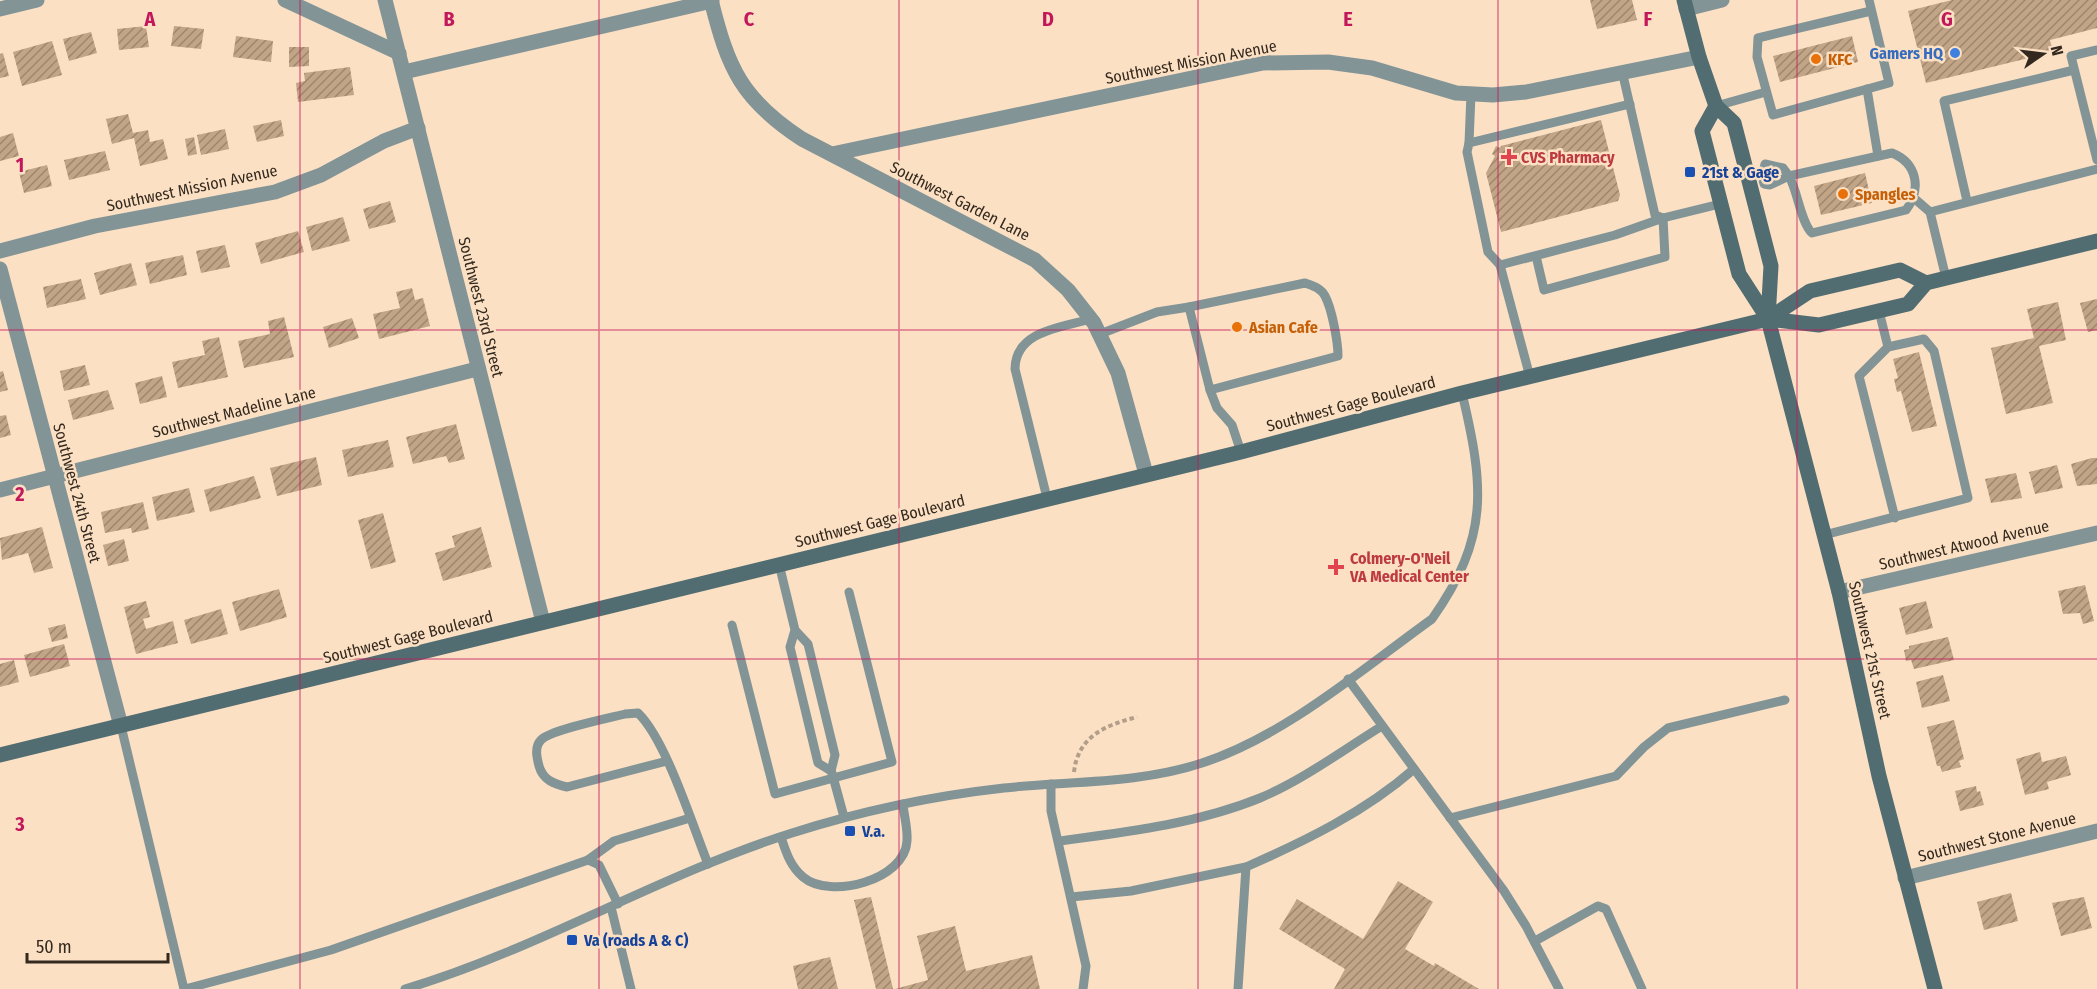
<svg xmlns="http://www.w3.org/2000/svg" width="2097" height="989" font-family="'Fira Sans Condensed',sans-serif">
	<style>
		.building { fill: url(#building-hatch) }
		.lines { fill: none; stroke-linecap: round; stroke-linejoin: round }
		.path { stroke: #b39e89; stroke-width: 4; stroke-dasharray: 4.5 3; stroke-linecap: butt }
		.lane { stroke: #829496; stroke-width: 9 }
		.street { stroke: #829496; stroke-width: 15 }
		.secondary { stroke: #526d71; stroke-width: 15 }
		.grid { fill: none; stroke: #c2185b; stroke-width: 1.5; stroke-opacity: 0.55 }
		.shop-dot { fill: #3f7fe0; stroke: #fbe0c4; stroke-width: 2 }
		.food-dot { fill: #e8710a; stroke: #fbe0c4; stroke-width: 2 }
		.health-dot { fill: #e0444e; stroke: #fbe0c4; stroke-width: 2 }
		.transit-dot { fill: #1a4fb4; stroke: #fbe0c4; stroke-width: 2 }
		.labels { text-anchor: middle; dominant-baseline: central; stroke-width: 5; stroke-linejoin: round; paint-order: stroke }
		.shop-label { font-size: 16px; font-weight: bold; fill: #366cbe; stroke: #fbe0c4; text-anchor: end }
		.food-label { font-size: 16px; font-weight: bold; fill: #c56008; stroke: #fbe0c4; text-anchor: start }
		.street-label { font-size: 16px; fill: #34291f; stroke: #fbe0c4 }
		.health-label { font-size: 16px; font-weight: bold; fill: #be3a42; stroke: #fbe0c4; text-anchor: start }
		.transit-label { font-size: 16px; font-weight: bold; fill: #164399; stroke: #fbe0c4; text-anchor: start }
		.grid-label { font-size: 20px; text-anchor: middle; font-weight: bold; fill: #c2185b; stroke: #fbe0c4; stroke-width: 5; stroke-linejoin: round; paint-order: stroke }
	</style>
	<defs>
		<pattern id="building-hatch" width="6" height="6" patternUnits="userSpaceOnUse" patternTransform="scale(1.5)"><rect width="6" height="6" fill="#c2a587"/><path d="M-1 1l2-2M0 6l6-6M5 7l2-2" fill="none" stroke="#9e866e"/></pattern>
	</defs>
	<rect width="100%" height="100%" fill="#fbe0c4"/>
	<g class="building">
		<path d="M1590 0H1632L1637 20 1597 29Z"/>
		<path d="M1952 0H2097V28L2050 40 2053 52 1926 83 1908 11Z"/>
		<path d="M146 26 149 47 119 50 117 29Z"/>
		<path d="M174 26 204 29 201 49 171 46Z"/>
		<path d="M91 32 97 53 69 61 63 39Z"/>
		<path d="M236 36 273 41 271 62 233 57Z"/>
		<path d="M1852 36 1858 62 1780 82 1773 56Z"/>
		<path d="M52 41 62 75 22 86 13 52Z"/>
		<path d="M289 47H309V66L289 67Z"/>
		<path d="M3 53 9 76 0 78V54Z"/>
		<path d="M350 67 354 95 298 102 296 83 305 81 304 73Z"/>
		<path d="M128 114 133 133 148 130 150 142 163 139 168 159 140 166 134 138 112 144 106 119Z"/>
		<path d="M281 120 284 136 257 142 253 126Z"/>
		<path d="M1601 120 1620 195 1618 201 1501 232 1486 173 1495 156 1492 154 1496 146 1500 148 1501 146Z"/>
		<path d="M225 129 229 149 201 155 197 135Z"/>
		<path d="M13 133 19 156 0 161V137Z"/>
		<path d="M194 137 197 154 188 156 185 139Z"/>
		<path d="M105 151 110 170 69 180 64 160Z"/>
		<path d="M47 165 52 186 24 193 19 172Z"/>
		<path d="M1865 173 1872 203 1821 215 1814 186Z"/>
		<path d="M390 201 396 222 369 229 363 209Z"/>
		<path d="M343 217 350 241 312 251 306 227Z"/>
		<path d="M298 231 304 252 261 264 255 243Z"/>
		<path d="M225 245 230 267 201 273 196 251Z"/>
		<path d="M183 255 187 275 150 284 145 263Z"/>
		<path d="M131 263 137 285 100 295 94 273Z"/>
		<path d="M81 279 86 299 47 308 43 287Z"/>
		<path d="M412 288 415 300 423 298 430 326 379 339 373 314 400 308 396 292Z"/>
		<path d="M2097 299V330L2088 332 2080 303Z"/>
		<path d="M2058 302 2066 340 2039 346 2053 403 2006 414 1991 348 2034 338 2027 309Z"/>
		<path d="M284 317 294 357 244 368 238 341 270 334 268 321Z"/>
		<path d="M352 318 359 338 329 348 323 327Z"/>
		<path d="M219 337 228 377 178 388 172 362 205 355 202 341Z"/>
		<path d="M1919 352 1937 426 1912 432 1901 391 1897 392 1894 379 1898 378 1893 359Z"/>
		<path d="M85 365 90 385 64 391 60 371Z"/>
		<path d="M3 371 8 390 0 392V372Z"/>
		<path d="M162 376 167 397 140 404 135 383Z"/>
		<path d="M108 390 114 409 73 420 68 400Z"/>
		<path d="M6 415 11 435 0 438V416Z"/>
		<path d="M456 424 465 459 449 463 446 456 413 464 406 437Z"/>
		<path d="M388 440 394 467 348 477 342 450Z"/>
		<path d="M316 457 322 485 277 496 270 468Z"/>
		<path d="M2092 458H2097V484L2077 486 2071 464Z"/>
		<path d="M2057 465 2063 488 2035 494 2029 472Z"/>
		<path d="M2016 473 2022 498 1991 503 1985 479Z"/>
		<path d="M254 476 261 498 210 512 204 490Z"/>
		<path d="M189 488 195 512 157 521 152 497Z"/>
		<path d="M143 502 149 529 132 533 131 528 105 533 101 512Z"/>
		<path d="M383 513 396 562 371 569 358 520Z"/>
		<path d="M42 527 53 568 34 573 28 553 2 560 0 538Z"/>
		<path d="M481 527 492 567 443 581 435 553 455 547 452 536Z"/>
		<path d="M124 539 129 561 108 566 103 545Z"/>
		<path d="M2085 585 2094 621 2083 624 2080 613 2063 614 2058 591Z"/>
		<path d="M279 589 287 617 240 631 232 602Z"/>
		<path d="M146 601 150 617 143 619 146 629 173 621 178 643 136 654 124 607Z"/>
		<path d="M1926 601 1933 628 1906 635 1899 608Z"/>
		<path d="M221 609 228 634 191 644 184 620Z"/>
		<path d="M65 624 68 638 52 642 48 628Z"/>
		<path d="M1948 637 1954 660 1914 669 1911 660 1906 661 1904 650 1909 649V646Z"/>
		<path d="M64 644 70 666 30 677 24 655Z"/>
		<path d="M14 660 19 682 0 687V664Z"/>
		<path d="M1943 675 1950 701 1922 708 1916 682Z"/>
		<path d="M1954 720 1964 759 1959 761 1961 767 1942 772 1940 766H1937L1927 727Z"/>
		<path d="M2040 752 2042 762 2066 756 2071 775 2047 782 2049 789 2025 795 2016 759Z"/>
		<path d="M1976 786 1977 792 1980 791 1984 805 1960 811 1955 791Z"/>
		<path d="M1398 881 1433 902 1405 949 1434 966 1435 963 1479 989H1334L1345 969 1279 929 1297 899 1363 939Z"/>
		<path d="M2011 893 2018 921 1984 930 1977 902Z"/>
		<path d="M871 897 893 989H876L854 900Z"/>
		<path d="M2084 897 2092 928 2061 936 2052 903Z"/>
		<path d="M955 926 966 971 1032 955 1040 989H895L928 980 917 936Z"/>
		<path d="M830 957 838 989H798L793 966Z"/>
	</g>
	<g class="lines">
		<path class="path" d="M1074 772C1078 736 1106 725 1137 717"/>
		<g class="lane">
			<path d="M1869 0 1889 83 1773 115 1757 57 1758 38 1871 11"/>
			<path d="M2097 50 2071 56 2097 160"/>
			<path d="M1622 71 1655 215 1663 218 1720 204"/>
			<path d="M1867 89 1878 156"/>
			<path d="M1716 106 1766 92"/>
			<path d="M1469 143 1471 94"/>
			<path d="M1762 176 1764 184 1770 185 1789 176C1798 192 1801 223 1812 233L1906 210C1922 189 1917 163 1892 153L1789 176 1783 168 1765 164 1762 176"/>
			<path d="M1915 199 1930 212 1946 278"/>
			<path d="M1967 201 1944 101 2074 70"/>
			<path d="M1930 212 2097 169"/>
			<path d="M1500 265 1615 235 1663 218 1665 257 1544 290 1536 256"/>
			<path d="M1189 307 1305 283C1313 286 1321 288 1325 296 1332 309 1338 342 1338 356L1210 390 1217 408 1232 425 1241 452"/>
			<path d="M1879 311 1888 347"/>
			<path d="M1100 334 1157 312 1189 307 1210 390"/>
			<path d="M1530 377 1500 265 1488 252 1467 152 1469 143 1630 104"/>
			<path d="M1047 498 1015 369C1015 331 1062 327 1091 319"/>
			<path d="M1824 535 1968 498 1934 351 1924 339 1888 347 1859 376 1895 518"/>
			<path d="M779 564 795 630 790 647 818 763 831 771 835 755 808 644 795 630"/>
			<path d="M732 625 775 794 892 762 849 592"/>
			<path d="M1348 679 1504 891 1526 926 1559 989"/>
			<path d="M121 726 184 989"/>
			<path d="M667 761 567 787C554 784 543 780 539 766 537 758 534 747 541 740 550 730 609 718 625 714L638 713C666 740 692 824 708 864"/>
			<path d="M832 773 844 817"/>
			<path d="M1051 784V811L1086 966 1083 989"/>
			<path d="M1450 818 1616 776 1644 747 1668 728 1785 700"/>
			<path d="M781 837C786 852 790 866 803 877 830 900 905 880 907 841 908 829 904 816 903 804"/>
			<path d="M1059 841C1127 832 1196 824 1260 798 1303 780 1343 750 1382 726"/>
			<path d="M588 860 614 841 690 818"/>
			<path d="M1071 897 1131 891 1246 867"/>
			<path d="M611 907 631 989"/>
			<path d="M1535 941 1598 906 1606 909 1642 989"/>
			<path d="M185 989 331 950 588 860 599 865 618 904"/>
			<path d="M405 989C539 949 659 875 792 833 861 811 932 796 1004 788 1069 781 1139 784 1202 763 1285 736 1361 670 1432 619 1490 537 1484 486 1462 393"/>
			<path d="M1238 989 1246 867C1305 841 1365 812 1414 769"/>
		</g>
		<g class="street">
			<path d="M285 0 399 53"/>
			<path d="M385 0 543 622"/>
			<path d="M711 0C728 68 741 99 802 139L1035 260 1068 290 1094 323 1118 373 1146 474"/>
			<path d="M0 9 37 0"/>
			<path d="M1686 9 1722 0"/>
			<path d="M404 72 712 1"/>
			<path d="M832 154 1263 63 1328 62 1372 68 1456 93 1493 95 1526 92 1699 57"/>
			<path d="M0 251 95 226 275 192 321 175 384 141 418 128"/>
			<path d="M0 269 121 726"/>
			<path d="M0 490 477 369"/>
			<path d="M1839 592 2097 533"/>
			<path d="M1905 878 2097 831"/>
		</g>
		<g class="secondary">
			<path d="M1684 0 1699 57 1716 106 1734 123 1771 266 1768 319"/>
			<path d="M1716 106 1702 131 1739 274 1768 319 1839 592 1879 776 1935 989"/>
			<path d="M1768 319 1819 325 1908 304 1926 283 2097 241"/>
			<path d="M0 755 1241 452 1462 393 1768 319 1810 291 1900 270 1926 283"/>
		</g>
	</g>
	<path class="grid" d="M300 0V989M599 0V989M899 0V989M1198 0V989M1498 0V989M1797 0V989M0 330H2097M0 659H2097"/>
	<circle class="shop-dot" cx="1955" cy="53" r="6"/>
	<g class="food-dot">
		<circle cx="1816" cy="59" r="6"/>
		<circle cx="1843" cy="194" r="6"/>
		<circle cx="1237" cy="327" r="6"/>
	</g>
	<g class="health-dot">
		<path d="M1506 148h6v6h6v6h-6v6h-6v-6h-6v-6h6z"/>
		<path d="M1333 558h6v6h6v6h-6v6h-6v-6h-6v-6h6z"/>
	</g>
	<g class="transit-dot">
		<rect x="1684" y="166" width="12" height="12" rx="3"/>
		<rect x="844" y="825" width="12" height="12" rx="3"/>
		<rect x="566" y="934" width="12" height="12" rx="3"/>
	</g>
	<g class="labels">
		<g class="shop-label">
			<text x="1943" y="53">Gamers HQ</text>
		</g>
		<g class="food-label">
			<text x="1828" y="59">KFC</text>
			<text x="1855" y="194">Spangles</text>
			<text x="1249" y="327">Asian Cafe</text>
		</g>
		<g class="street-label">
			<text transform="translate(1191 62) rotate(-11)">Southwest Mission Avenue</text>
			<text transform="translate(192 188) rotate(-12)">Southwest Mission Avenue</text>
			<text transform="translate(960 201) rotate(27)">Southwest Garden Lane</text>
			<text transform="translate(481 307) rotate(76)">Southwest 23rd Street</text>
			<text transform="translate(1351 404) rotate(-15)">Southwest Gage Boulevard</text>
			<text transform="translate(234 412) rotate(-14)">Southwest Madeline Lane</text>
			<text transform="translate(77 493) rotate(75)">Southwest 24th Street</text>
			<text transform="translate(880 521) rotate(-14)">Southwest Gage Boulevard</text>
			<text transform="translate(1964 545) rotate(-13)">Southwest Atwood Avenue</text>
			<text transform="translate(408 637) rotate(-14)">Southwest Gage Boulevard</text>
			<text transform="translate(1870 650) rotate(77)">Southwest 21st Street</text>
			<text transform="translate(1997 837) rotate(-14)">Southwest Stone Avenue</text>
		</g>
		<g class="health-label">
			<text x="1521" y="157">CVS Pharmacy</text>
			<text x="1350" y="558">Colmery-O'Neil<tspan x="1350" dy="18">VA Medical Center</tspan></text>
		</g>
		<g class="transit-label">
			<text x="1702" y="172">21st &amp; Gage</text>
			<text x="862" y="831">V.a.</text>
			<text x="584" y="940">Va (roads A &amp; C)</text>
		</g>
	</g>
	<g class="grid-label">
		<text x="150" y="26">A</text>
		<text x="449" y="26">B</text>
		<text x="749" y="26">C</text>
		<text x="1048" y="26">D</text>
		<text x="1348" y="26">E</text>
		<text x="1648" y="26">F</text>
		<text x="1947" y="26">G</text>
		<text x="20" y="172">1</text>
		<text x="20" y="501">2</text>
		<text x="20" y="831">3</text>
	</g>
	<g transform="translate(2043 54) rotate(76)" stroke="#fbe0c4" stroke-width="4.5" paint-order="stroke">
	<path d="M0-4.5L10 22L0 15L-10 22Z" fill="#34291f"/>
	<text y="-9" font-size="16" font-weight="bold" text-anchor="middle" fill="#34291f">N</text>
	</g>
	<path d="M27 953v9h141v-9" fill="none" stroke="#34291f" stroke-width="3"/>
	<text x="36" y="953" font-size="18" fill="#34291f" stroke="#fbe0c4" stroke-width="4.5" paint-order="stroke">50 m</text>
</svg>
